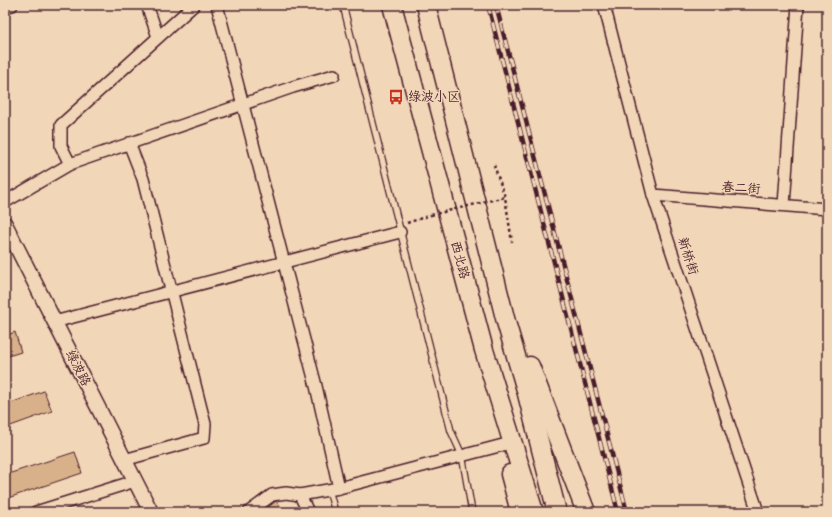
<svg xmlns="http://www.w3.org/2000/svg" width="832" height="517" font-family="'Architects Daughter','LXGW WenKai TC',sans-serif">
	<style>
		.building { fill: #d8b18a; stroke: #4a1f2b }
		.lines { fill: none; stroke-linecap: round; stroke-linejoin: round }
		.service-casing { stroke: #4a1f2b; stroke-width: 8 }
		.minor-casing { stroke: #4a1f2b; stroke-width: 14 }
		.tertiary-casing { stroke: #4a1f2b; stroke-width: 17 }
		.trunk-casing { stroke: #4a1f2b; stroke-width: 21 }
		.path { stroke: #4a1f2b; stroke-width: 2.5; stroke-dasharray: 3 3; stroke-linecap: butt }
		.service { stroke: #f2d6b8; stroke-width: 5.5 }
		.minor { stroke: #f2d6b8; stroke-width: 11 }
		.tertiary { stroke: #f2d6b8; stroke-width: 14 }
		.trunk { stroke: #f2d6b8; stroke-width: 18 }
		.rail-casing { stroke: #4a1f2b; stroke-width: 4.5 }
		.rail { stroke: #f2d6b8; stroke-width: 3; stroke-dasharray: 9; stroke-linecap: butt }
		.path-bridge { stroke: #4a1f2b; stroke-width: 2.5; stroke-dasharray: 3 3; stroke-linecap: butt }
		.labels { text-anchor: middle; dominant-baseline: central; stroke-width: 3; stroke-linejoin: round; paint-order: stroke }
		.poi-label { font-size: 13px; fill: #4a1f2b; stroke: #f2d6b8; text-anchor: start }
		.street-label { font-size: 13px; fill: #4a1f2b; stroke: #f2d6b8 }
	</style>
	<rect width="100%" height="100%" fill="#f2d6b8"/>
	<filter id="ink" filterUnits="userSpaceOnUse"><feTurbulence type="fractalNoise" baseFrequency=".025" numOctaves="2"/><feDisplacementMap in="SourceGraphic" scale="8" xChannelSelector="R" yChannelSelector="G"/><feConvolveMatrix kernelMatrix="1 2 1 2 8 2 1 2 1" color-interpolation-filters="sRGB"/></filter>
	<g filter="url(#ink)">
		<g class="building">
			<path d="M15 332 21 352 5 357V336Z"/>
			<path d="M44 391 52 411 5 428V405Z"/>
			<path d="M75 452 82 473 5 499V475Z"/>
			<path d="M276 501 285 512H262Z"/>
		</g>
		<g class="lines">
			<g class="service-casing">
				<g id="service">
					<path d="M343 5 451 431 462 455 472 512"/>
					<path d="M329 490 335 512"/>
				</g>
			</g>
			<g class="minor-casing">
				<g id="minor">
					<path d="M147 5 158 37"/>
					<path d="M217 5 316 386 339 488"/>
					<path d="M604 5 653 195 758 512"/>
					<path d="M5 7 12 5"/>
					<path d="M70 164 61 146V125L194 5"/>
					<path d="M653 195 827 209"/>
					<path d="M5 202 70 164 293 87 334 75"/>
					<path d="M784 205 798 5"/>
					<path d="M54 322 400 232"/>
					<path d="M124 460 204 438 205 424 143 179 129 143"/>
					<path d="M300 495 308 512"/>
					<path d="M36 512 135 481"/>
					<path d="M249 512 272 495 286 493 300 495 339 488 503 445"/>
				</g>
			</g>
			<g class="tertiary-casing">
				<path id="tertiary" d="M5 224 151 512"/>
			</g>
			<g class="trunk-casing">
				<g id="trunk">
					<path d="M392 5 484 350 534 512"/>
					<path d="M426 5 506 322 526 390 557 512"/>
					<path d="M530 366 586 512"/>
					<path d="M510 474 520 512"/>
				</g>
			</g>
			<g class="path">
				<path d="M494 165 505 197 512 242"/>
				<path d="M407 223 431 215"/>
			</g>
			<use href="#service" class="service"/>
			<use href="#minor" class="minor"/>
			<use href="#tertiary" class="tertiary"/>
			<use href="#trunk" class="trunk"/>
			<g class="rail-casing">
				<g id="rail">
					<path d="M488 5 618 512"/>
					<path d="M496 5 627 512"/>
				</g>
			</g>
			<use href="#rail" class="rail"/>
			<path class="path-bridge" d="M431 215 505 197"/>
		</g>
	</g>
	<defs>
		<g id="bus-bare" transform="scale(1.2)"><path d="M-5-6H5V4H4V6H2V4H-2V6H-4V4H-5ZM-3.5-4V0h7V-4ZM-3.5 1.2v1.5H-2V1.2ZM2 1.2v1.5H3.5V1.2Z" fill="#c8321e" stroke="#f2d6b8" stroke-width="2.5" paint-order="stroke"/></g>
	</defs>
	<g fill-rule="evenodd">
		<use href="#bus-bare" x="396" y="97"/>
	</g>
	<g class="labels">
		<g class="poi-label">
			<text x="408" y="97">绿波小区</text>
		</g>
		<g class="street-label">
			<text transform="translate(741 188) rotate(4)">春二街</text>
			<text transform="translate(688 256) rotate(72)">新桥街</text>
			<text transform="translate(460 260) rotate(75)">西北路</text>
			<text transform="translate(78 368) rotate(63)">绿波路</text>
		</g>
	</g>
	<rect width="832" height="517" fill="none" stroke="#f2d6b8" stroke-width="20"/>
	<rect x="10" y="10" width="812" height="497" fill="none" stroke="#4a1f2b" stroke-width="1.5" filter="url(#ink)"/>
</svg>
